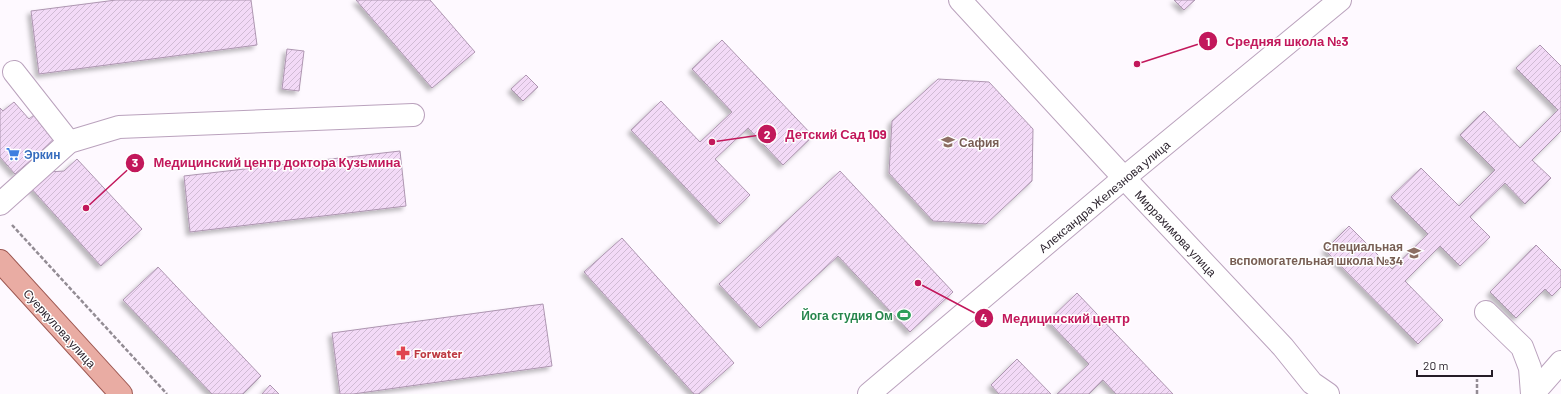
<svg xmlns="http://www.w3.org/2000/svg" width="1561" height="394" font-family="Barlow,sans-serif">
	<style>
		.building { fill: url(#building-hatch); stroke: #ae96b1; filter: url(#shadow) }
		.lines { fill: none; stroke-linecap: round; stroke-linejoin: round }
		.minor-casing { stroke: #baa2bd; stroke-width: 24 }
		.major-casing { stroke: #9c5650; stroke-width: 24 }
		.path { stroke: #938c94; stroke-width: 2.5; stroke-dasharray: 4 2; stroke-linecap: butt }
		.minor { stroke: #fff; stroke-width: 22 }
		.major { stroke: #e9aca3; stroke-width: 22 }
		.labels { text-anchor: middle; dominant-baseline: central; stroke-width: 3; stroke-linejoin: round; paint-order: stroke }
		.education-label { font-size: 12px; font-weight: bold; fill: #785e54; stroke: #fff; text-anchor: start }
		.shop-label { font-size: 12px; font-weight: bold; fill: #366cbe; stroke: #fff; text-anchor: start }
		.street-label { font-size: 12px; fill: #261d28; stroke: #fff }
		.leisure-label { font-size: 12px; font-weight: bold; fill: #27864d; stroke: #fff; text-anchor: end }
		.health-label { font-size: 12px; font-weight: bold; fill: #be3a42; stroke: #fff; text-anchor: start }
		.leader { fill: none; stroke: #c2185b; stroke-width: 1.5 }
		.callout-dot { fill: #c2185b; stroke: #fff; stroke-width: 1.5 }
		.mark-label { font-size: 12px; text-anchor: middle; font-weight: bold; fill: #fff }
		.callout-label { font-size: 13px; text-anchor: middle; font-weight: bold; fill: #c2185b; stroke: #fff; stroke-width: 3; stroke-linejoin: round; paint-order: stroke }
	</style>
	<defs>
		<pattern id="building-hatch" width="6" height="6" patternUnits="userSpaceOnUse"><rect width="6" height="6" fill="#f3daf7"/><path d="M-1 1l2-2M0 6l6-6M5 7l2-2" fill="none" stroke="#d0bbd4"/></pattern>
		<filter id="shadow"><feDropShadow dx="-3.5" dy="3.5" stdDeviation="2" flood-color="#0004"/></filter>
	</defs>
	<rect width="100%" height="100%" fill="#fef9ff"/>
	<g class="building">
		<path d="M116 0H251L257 45 39 74 31 11Z"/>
		<path d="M356 0H430L475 52 432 88Z"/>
		<path d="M1174 0H1195L1184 10Z"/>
		<path d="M722 40 813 136 783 165 748 128 715 159 750 195 720 224 631 130 661 101 700 142 732 112 692 69Z"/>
		<path d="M1540 45 1561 66V131L1532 160 1551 178 1525 204 1505 183 1470 217 1490 237 1460 266 1440 246 1405 281 1443 320 1418 344 1325 250 1349 226 1392 269 1428 234 1391 197 1421 168 1459 206 1495 170 1460 135 1484 111 1520 148 1558 110 1516 68Z"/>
		<path d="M287 49 304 51 299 91 282 89Z"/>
		<path d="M526 75 538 87 523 101 511 89Z"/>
		<path d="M938 79 989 82 1033 129 1032 181 986 224 933 221 889 173 892 121Z"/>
		<path d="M14 102 29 119 34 115 55 139 15 174 0 157V108L3 111Z"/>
		<path d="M400 151 406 206 190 232 184 176Z"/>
		<path d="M77 159 142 229 101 266 30 187 48 172 64 171Z"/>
		<path d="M840 171 953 292 910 332 838 256 760 328 719 284Z"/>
		<path d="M622 238 734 363 699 394H694L584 272Z"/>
		<path d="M1536 245 1561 270V287L1552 296 1545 289 1516 318 1490 292Z"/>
		<path d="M158 267 261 376 243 394H212L123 300Z"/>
		<path d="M1077 293 1173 394H1116L1103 380 1089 394H1057L1089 364 1048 321Z"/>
		<path d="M543 304 552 366 353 394H340L332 333Z"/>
		<path d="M1017 359 1051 394H999L991 385Z"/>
		<path d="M270 385 279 394H262Z"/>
	</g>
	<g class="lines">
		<g class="minor-casing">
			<g id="minor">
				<path d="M960 0 1113 166 1283 347 1312 383 1328 394"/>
				<path d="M14 72 69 142"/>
				<path d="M0 204 69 142 119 127 413 115"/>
				<path d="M1486 312 1522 347 1530 368 1532 394"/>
				<path d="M869 394 1124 178 1340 0"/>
				<path d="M1533 394 1561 362"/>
			</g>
		</g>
		<g class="major-casing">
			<path id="major" d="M0 261 121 394"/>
		</g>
		<g class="path">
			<path d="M12 225 167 394"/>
			<path d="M1477 394V379"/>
		</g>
		<use href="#minor" class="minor"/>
		<use href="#major" class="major"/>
	</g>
	<defs>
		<g id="school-bare" transform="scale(1.08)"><path d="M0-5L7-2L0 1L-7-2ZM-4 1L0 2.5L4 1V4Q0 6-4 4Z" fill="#8d6e63" stroke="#fff" stroke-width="2.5" paint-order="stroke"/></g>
		<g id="supermarket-bare" transform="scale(1.08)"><path d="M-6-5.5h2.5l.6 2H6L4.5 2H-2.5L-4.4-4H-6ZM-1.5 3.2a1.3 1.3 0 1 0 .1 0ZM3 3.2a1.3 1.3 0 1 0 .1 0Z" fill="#3f7fe0" stroke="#fff" stroke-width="2.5" paint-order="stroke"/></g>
		<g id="stadium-bare" transform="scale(1.08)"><path d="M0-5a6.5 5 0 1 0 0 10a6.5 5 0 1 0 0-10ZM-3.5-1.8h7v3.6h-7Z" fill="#2e9e5b" stroke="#fff" stroke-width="2.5" paint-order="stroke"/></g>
		<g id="pharmacy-bare" transform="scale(1.08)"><path d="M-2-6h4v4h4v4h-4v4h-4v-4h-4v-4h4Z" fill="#e0444e" stroke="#fff" stroke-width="2.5" paint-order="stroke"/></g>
	</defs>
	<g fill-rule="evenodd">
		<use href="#school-bare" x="948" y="142"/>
		<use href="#supermarket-bare" x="13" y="154"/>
		<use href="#school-bare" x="1414" y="253"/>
		<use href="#stadium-bare" x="904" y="315"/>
		<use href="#pharmacy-bare" x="403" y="353"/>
	</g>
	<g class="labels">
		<g class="education-label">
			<text x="959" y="142">Сафия</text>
			<text x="1403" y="246" text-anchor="end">Специальная<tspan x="1403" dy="14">вспомогательная школа №34</tspan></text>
		</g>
		<g class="shop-label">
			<text x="24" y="154">Эркин</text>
		</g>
		<g class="street-label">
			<text transform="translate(1104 196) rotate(-40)">Александра Железнова улица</text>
			<text transform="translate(1176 233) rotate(47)">Миррахимова улица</text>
			<text transform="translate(60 328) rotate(48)">Суеркулова улица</text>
		</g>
		<g class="leisure-label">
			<text x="893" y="315">Йога студия Ом</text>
		</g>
		<g class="health-label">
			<text x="414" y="353">Forwater</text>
		</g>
	</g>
	<path class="leader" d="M1137 64L1208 41M712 142L767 134M86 208L135 163M918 283L984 318"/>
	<g class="callout-dot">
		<circle cx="1137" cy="64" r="4"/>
		<circle cx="712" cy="142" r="4"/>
		<circle cx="86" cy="208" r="4"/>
		<circle cx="918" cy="283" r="4"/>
		<circle cx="1208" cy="41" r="10"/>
		<circle cx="767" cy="134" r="10"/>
		<circle cx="135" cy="163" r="10"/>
		<circle cx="984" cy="318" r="10"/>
	</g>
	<g class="mark-label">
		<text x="1208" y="46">1</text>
		<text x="767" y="139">2</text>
		<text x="135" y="167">3</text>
		<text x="984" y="322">4</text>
	</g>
	<g class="callout-label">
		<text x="1287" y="46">Средняя школа №3</text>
		<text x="836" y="139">Детский Сад 109</text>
		<text x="277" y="167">Медицинский центр доктора Кузьмина</text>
		<text x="1066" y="323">Медицинский центр</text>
	</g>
	<path d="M1417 370v6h75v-6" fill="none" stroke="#261d28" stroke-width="2"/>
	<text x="1423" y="370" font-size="12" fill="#261d28" stroke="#ffffff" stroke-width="3" paint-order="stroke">20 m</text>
</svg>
